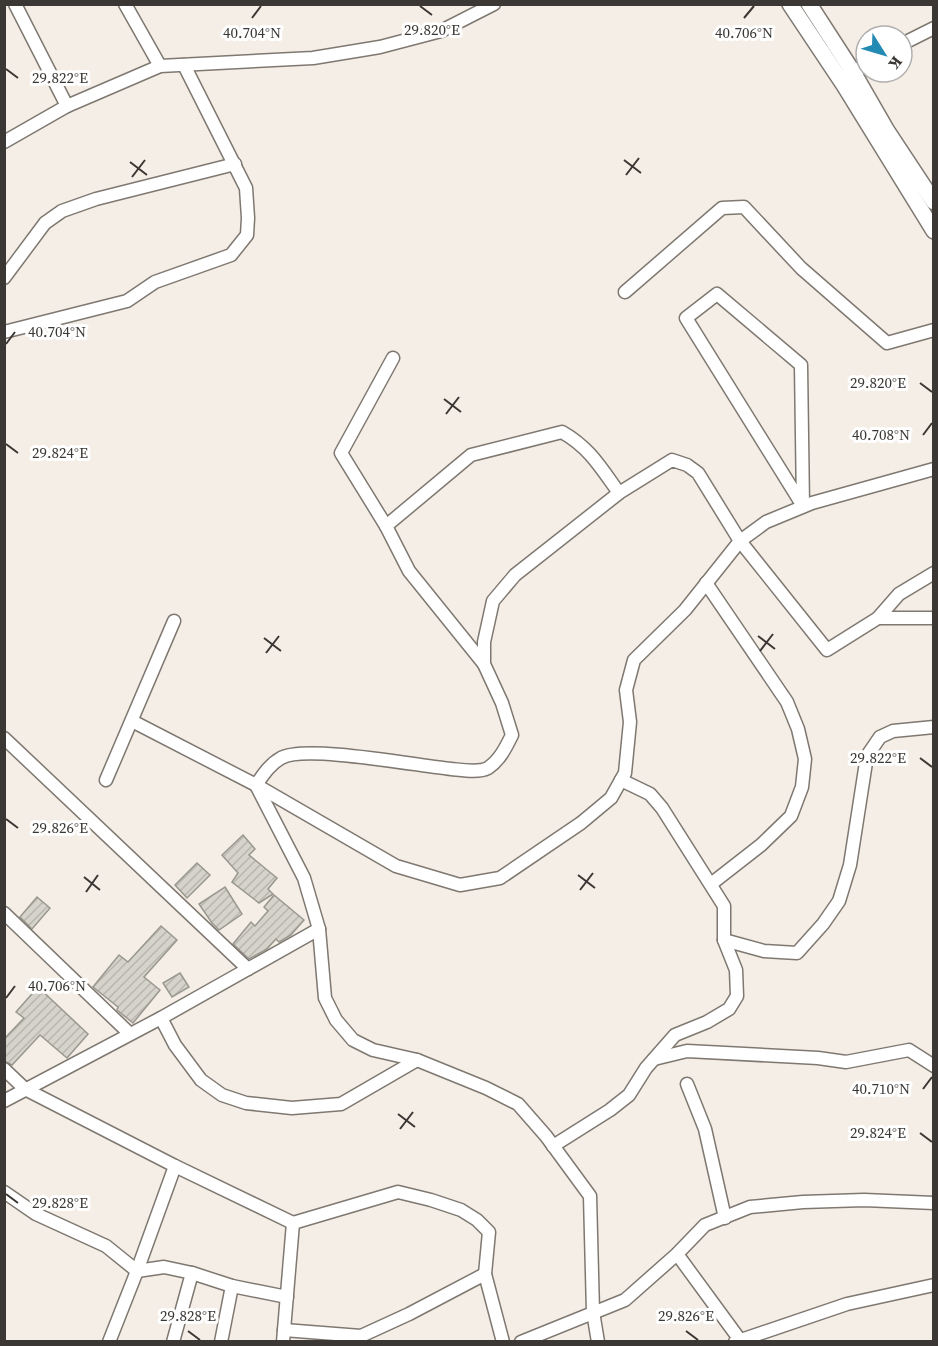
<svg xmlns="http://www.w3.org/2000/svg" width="938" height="1346" font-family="'Source Serif 4',serif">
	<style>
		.building { fill: url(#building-hatch); stroke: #99988f; stroke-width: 1.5 }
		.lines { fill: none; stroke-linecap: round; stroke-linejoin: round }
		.minor-casing { stroke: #7e7871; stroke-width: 15 }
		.major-casing { stroke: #7e7871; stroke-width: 18 }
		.minor { stroke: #fff; stroke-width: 12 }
		.major { stroke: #fff; stroke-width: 15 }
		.ticks { fill: none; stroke: #3a3734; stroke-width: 2 }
		.ticks-label { font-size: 15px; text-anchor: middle; fill: #3a3734; stroke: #fff; stroke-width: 6; stroke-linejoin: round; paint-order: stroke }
	</style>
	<defs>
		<pattern id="building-hatch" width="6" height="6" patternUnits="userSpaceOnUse" patternTransform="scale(1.5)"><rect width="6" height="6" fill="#d5d3ca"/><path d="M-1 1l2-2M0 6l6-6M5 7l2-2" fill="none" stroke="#b8b6ae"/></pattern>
	</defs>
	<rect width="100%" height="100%" fill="#f5eee6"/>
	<g class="building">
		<path d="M243 835 255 849 249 855 277 878 268 889 273 894 259 903 232 882 238 873 222 855Z"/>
		<path d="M197 863 210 875 187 898 175 885Z"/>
		<path d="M225 887 242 914 219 930 212 923 199 904Z"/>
		<path d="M274 895 304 920 291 935 279 942 276 939 267 949 249 959 233 944 251 922 255 926 268 911 264 907Z"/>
		<path d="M37 897 50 908 32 929 20 917Z"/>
		<path d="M161 926 177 940 144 977 160 990 133 1023 117 1010 118 1007 93 987 119 955 128 962Z"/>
		<path d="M180 973 189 987 172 997 163 983Z"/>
		<path d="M38 987 88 1034 67 1058 40 1035 12 1065 4 1061V1039L24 1018 16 1012Z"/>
	</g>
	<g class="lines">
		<g class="minor-casing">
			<g id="minor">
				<path d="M15 4 67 106"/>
				<path d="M125 4 160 66"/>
				<path d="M902 44 934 28"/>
				<path d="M846 76 866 65"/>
				<path d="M4 142 67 106 160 66 313 58 380 47 441 31 494 4"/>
				<path d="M4 278 45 223 62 211 96 199 235 164"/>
				<path d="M625 292 722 208 744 207 801 268 887 343 934 330"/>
				<path d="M717 294 801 365 803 506 686 318Z"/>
				<path d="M4 332 127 301 155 282 231 255 247 235 248 218 246 188 184 65"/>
				<path d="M386 526 341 453 393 358"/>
				<path d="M706 583 787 702 798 729 805 759 802 787 791 816 761 845 711 884"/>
				<path d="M878 618H934"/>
				<path d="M484 664 409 571 386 526 471 455 562 432C590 448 601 468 619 493"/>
				<path d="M132 721 256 785 396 866 460 885 500 878 581 823 611 798 625 773 630 722 626 690 634 660 685 610 740 541 766 522 812 503 934 469"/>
				<path d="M4 738 248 969"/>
				<path d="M106 780 174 621"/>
				<path d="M4 913 129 1033"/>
				<path d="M724 940 764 951 797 953 823 924 839 901 850 865 867 756 880 737 893 731 934 727"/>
				<path d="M161 1018 175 1045 201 1080 222 1095 246 1103 292 1108 341 1104 417 1060"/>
				<path d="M654 1059 687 1051 818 1058 846 1062 909 1050 934 1066"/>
				<path d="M4 1069 25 1089 175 1166 293 1223 398 1192 431 1200 461 1210 477 1220 489 1232 485 1274 503 1342"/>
				<path d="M687 1084 705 1129 725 1218"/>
				<path d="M4 1101 161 1018 319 929"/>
				<path d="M553 1146 610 1110 629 1095 646 1068 675 1035 707 1022 729 1009 737 996 736 970 724 940V906L662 808 650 794 621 780"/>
				<path d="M4 1192 36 1214 106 1246 137 1271 164 1267 192 1273 232 1286 287 1297"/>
				<path d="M677 1254 740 1340"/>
				<path d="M284 1330 361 1336 409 1314 485 1274"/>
				<path d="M109 1342 137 1271 175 1166"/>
				<path d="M173 1342 192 1273"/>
				<path d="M221 1342 232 1286"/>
				<path d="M283 1342 293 1223"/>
				<path d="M521 1342 625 1300 677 1254 705 1225 750 1207 803 1202 864 1200 934 1203"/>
				<path d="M598 1342 593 1312 590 1196 546 1136 518 1104 486 1088 417 1060 373 1050 353 1040 336 1020 325 998 319 929 304 878 256 785C263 775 270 764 281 758 305 744 419 766 451 769 462 770 479 773 488 768 500 760 506 747 512 735L502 703 484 664V642L493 601 515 575 619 493 672 460 687 465 698 473 740 541 827 650 878 618 899 594 934 573"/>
				<path d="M735 1342 847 1304 934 1285"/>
			</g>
		</g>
		<g class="major-casing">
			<g id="major">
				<path d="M790 4 844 85 934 231"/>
				<path d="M809 4 853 72 887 131 934 202"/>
			</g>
		</g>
		<use href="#minor" class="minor"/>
		<use href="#major" class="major"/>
	</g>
	<path class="ticks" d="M420 6 432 15M252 18 261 6M744 18 754 6M6 69 18 78M624 160 641 173M130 162 147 175M626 175 639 158M132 177 145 160M6 344 15 332M920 383 932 392M444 399 461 412M446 414 459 397M923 435 932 423M6 444 18 453M758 636 775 649M264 638 281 651M760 651 773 634M266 653 279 636M920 758 932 767M6 819 18 828M578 875 595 888M84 877 100 890M580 890 593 873M86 892 98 875M6 998 15 986M923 1089 932 1077M398 1114 415 1127M400 1129 413 1112M920 1133 932 1142M6 1194 18 1203M188 1331 200 1340M686 1331 698 1340"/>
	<g class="ticks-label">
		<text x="432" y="35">29.820°E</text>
		<text x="252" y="38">40.704°N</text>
		<text x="744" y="38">40.706°N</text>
		<text x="60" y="83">29.822°E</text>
		<text x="57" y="337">40.704°N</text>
		<text x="878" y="388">29.820°E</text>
		<text x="881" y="440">40.708°N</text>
		<text x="60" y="458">29.824°E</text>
		<text x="878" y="763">29.822°E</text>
		<text x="60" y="833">29.826°E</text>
		<text x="57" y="991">40.706°N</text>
		<text x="881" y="1094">40.710°N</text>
		<text x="878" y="1138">29.824°E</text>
		<text x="60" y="1208">29.828°E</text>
		<text x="188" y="1321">29.828°E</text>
		<text x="686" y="1321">29.826°E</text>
	</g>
	<rect width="938" height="1346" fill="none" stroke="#3a3734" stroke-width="12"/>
	<g transform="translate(884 54) rotate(127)"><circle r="28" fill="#ffffff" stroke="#b0afae" stroke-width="1.5"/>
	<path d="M0-4.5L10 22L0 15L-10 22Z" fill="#238ab3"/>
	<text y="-9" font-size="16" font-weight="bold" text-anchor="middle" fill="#3a3734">K</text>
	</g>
</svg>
